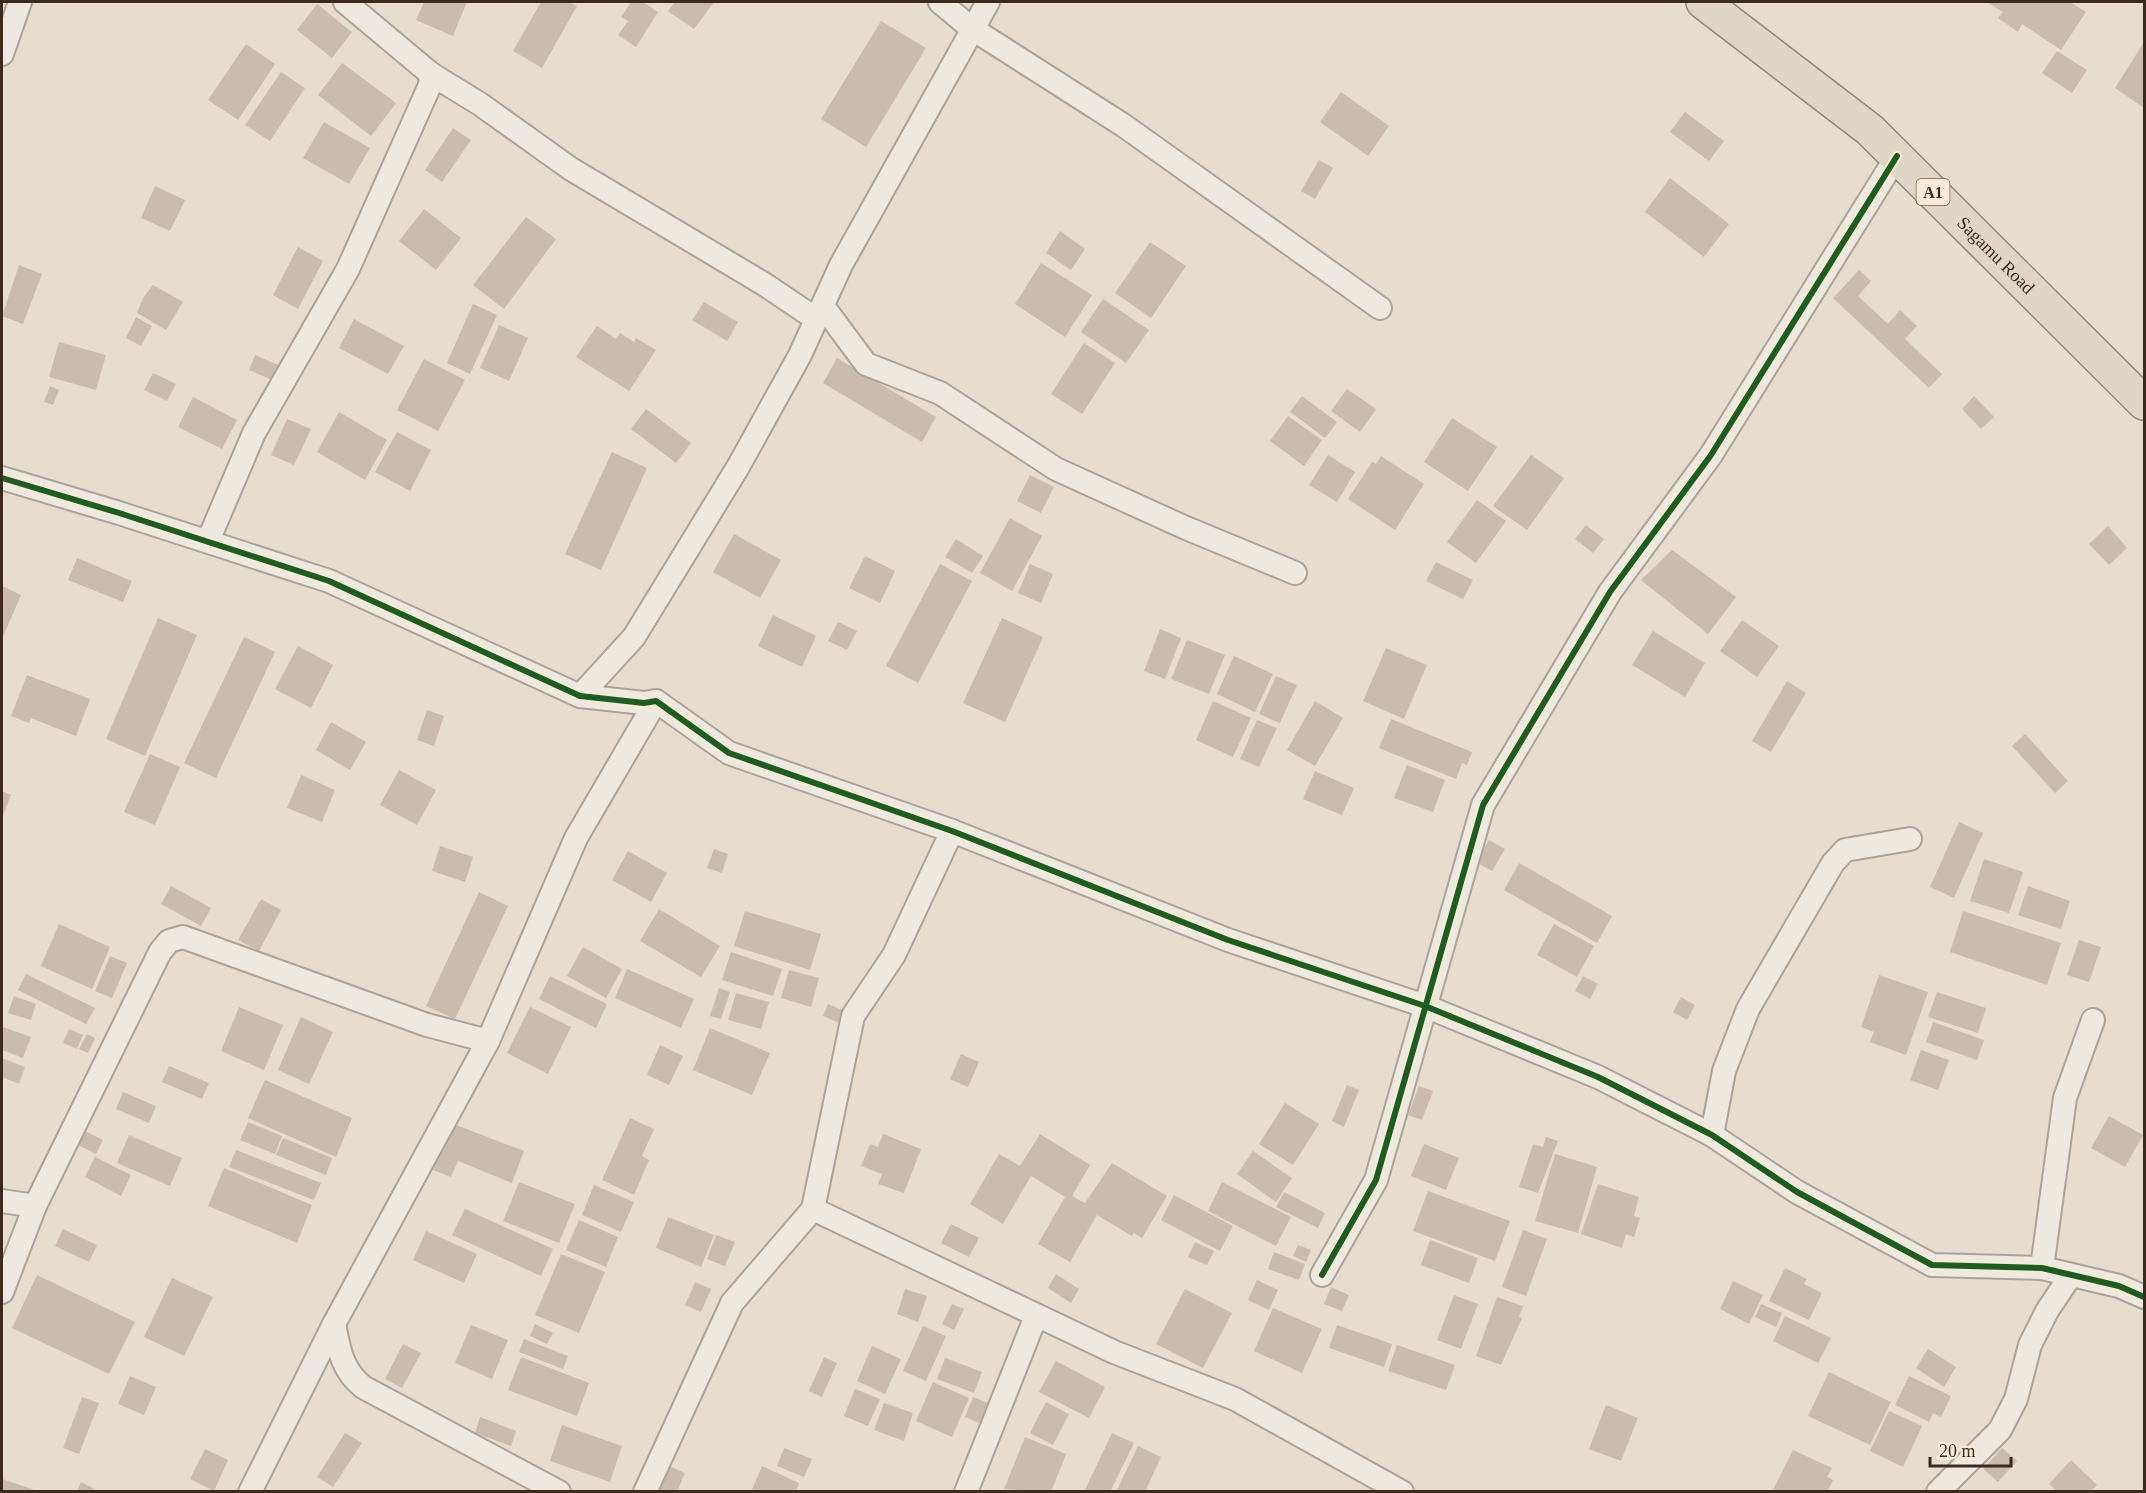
<svg xmlns="http://www.w3.org/2000/svg" width="2146" height="1493" font-family="Georgia,serif">
	<style>
		.building { fill: #cabbaf }
		.lines { fill: none; stroke-linecap: round; stroke-linejoin: round }
		.minor-casing { stroke: #aca297; stroke-width: 26 }
		.trunk-casing { stroke: #91887e; stroke-width: 36 }
		.minor { stroke: #eee9e0; stroke-width: 22 }
		.trunk { stroke: #e0d6c8; stroke-width: 33 }
		.cycleway-casing { stroke: #f8ebd4; stroke-width: 10 }
		.cycleway { stroke: #1b5e20; stroke-width: 6 }
		.labels { text-anchor: middle; dominant-baseline: central; stroke-width: 4.5; stroke-linejoin: round; paint-order: stroke }
		.shield { fill: #f8ebd4; stroke: #756455; stroke-width: 1.5 }
		.shield-label { font-size: 16px; font-weight: bold; fill: #3d2a1e }
		.street-label { font-size: 18px; fill: #3d2a1e; stroke: #f8ebd4 }
	</style>
	<rect width="100%" height="100%" fill="#e6ddce"/>
	<g class="building">
		<path d="M424 2H467L453 36 416 20Z"/>
		<path d="M541 2H569L577 6 542 68 513 51Z"/>
		<path d="M631 2H643L658 12 636 47 618 35 628 21 621 17Z"/>
		<path d="M675 2H714L694 29 668 11Z"/>
		<path d="M1987 2H2070L2086 12 2061 50 2022 24 2018 32 1998 18 2003 12Z"/>
		<path d="M317 4 352 32 332 58 297 30Z"/>
		<path d="M881 21 926 48 866 147 821 119Z"/>
		<path d="M2144 42V108L2115 88Z"/>
		<path d="M246 44 275 64 238 120 208 100Z"/>
		<path d="M2057 51 2087 70 2072 93 2042 73Z"/>
		<path d="M342 63 396 103 371 136 318 95Z"/>
		<path d="M281 72 305 88 270 141 245 125Z"/>
		<path d="M1341 92 1389 126 1368 156 1320 122Z"/>
		<path d="M1685 112 1724 141 1709 161 1670 132Z"/>
		<path d="M324 122 370 148 349 184 303 158Z"/>
		<path d="M453 128 471 140 442 182 425 170Z"/>
		<path d="M1319 160 1333 168 1315 199 1301 191Z"/>
		<path d="M1670 178 1729 224 1704 257 1645 212Z"/>
		<path d="M155 186 185 200 170 231 141 218Z"/>
		<path d="M424 209 461 238 436 270 399 241Z"/>
		<path d="M526 217 556 239 504 309 473 285Z"/>
		<path d="M1060 231 1085 249 1071 270 1046 253Z"/>
		<path d="M1150 242 1186 266 1151 318 1115 293Z"/>
		<path d="M298 247 323 261 298 309 273 295Z"/>
		<path d="M1041 263 1092 295 1065 337 1015 304Z"/>
		<path d="M19 265 42 274 23 324 2 316Z"/>
		<path d="M1859 270 1871 281 1858 296 1888 324 1900 310 1917 326 1905 339 1942 374 1929 388 1833 298Z"/>
		<path d="M153 285 183 302 166 330 137 313 143 298Z"/>
		<path d="M1103 299 1149 330 1126 363 1081 332Z"/>
		<path d="M704 302 738 322 727 341 692 320Z"/>
		<path d="M473 304 497 315 470 374 447 363Z"/>
		<path d="M136 317 152 326 141 346 126 338Z"/>
		<path d="M354 319 404 346 388 374 339 348Z"/>
		<path d="M499 325 528 338 509 381 480 368Z"/>
		<path d="M597 326 616 339 620 333 634 342 636 338 656 350 629 391 576 357Z"/>
		<path d="M59 342 106 355 96 390 49 377Z"/>
		<path d="M1084 343 1115 363 1082 414 1051 394Z"/>
		<path d="M255 355 278 365 272 380 249 370Z"/>
		<path d="M837 358 936 417 922 442 823 383Z"/>
		<path d="M424 359 465 380 438 431 397 410Z"/>
		<path d="M153 373 176 384 167 401 144 390Z"/>
		<path d="M50 386 59 390 53 405 44 402Z"/>
		<path d="M1347 389 1376 409 1360 432 1331 411Z"/>
		<path d="M1302 396 1337 422 1325 438 1290 412Z"/>
		<path d="M1974 396 1994 417 1981 429 1962 409Z"/>
		<path d="M193 397 237 420 222 449 178 427Z"/>
		<path d="M646 409 691 443 676 463 631 429Z"/>
		<path d="M339 412 387 440 365 480 317 452Z"/>
		<path d="M1288 416 1322 440 1304 466 1270 441Z"/>
		<path d="M1452 418 1497 447 1468 491 1424 462Z"/>
		<path d="M287 419 311 429 294 465 271 455Z"/>
		<path d="M397 432 431 450 410 491 375 472Z"/>
		<path d="M612 452 647 468 601 570 565 554Z"/>
		<path d="M1328 455 1355 472 1337 502 1309 485Z"/>
		<path d="M1531 455 1564 478 1527 530 1493 506Z"/>
		<path d="M1381 456 1424 484 1395 530 1348 499 1372 462 1376 464Z"/>
		<path d="M1030 475 1054 487 1041 513 1017 501Z"/>
		<path d="M1477 500 1506 521 1476 563 1447 542Z"/>
		<path d="M1010 518 1042 536 1012 591 980 573Z"/>
		<path d="M1586 525 1604 539 1593 553 1575 539Z"/>
		<path d="M2108 526 2127 548 2109 565 2089 544Z"/>
		<path d="M734 534 781 560 760 598 713 572Z"/>
		<path d="M956 539 983 556 972 573 945 557Z"/>
		<path d="M1672 550 1736 597 1708 634 1641 580Z"/>
		<path d="M865 556 895 571 880 603 849 588Z"/>
		<path d="M77 558 132 581 123 602 68 580Z"/>
		<path d="M1436 562 1473 580 1463 599 1426 581Z"/>
		<path d="M940 564 972 581 918 683 886 666Z"/>
		<path d="M1030 564 1053 574 1041 603 1018 593Z"/>
		<path d="M2 586 21 595 2 639Z"/>
		<path d="M773 615 816 636 802 667 758 646Z"/>
		<path d="M158 618 197 635 145 756 106 739Z"/>
		<path d="M1002 618 1043 637 1005 722 963 703Z"/>
		<path d="M1742 620 1779 646 1757 677 1720 651Z"/>
		<path d="M838 622 857 631 847 650 828 641Z"/>
		<path d="M1160 629 1181 638 1165 679 1144 671Z"/>
		<path d="M1653 631 1705 663 1685 697 1632 665Z"/>
		<path d="M244 637 275 652 216 778 184 763Z"/>
		<path d="M1187 640 1225 655 1209 694 1171 679Z"/>
		<path d="M298 646 333 665 311 708 275 689Z"/>
		<path d="M1386 648 1427 665 1404 719 1363 701Z"/>
		<path d="M1234 656 1273 674 1255 712 1217 694Z"/>
		<path d="M27 675 90 699 76 736 31 718 29 723 11 716Z"/>
		<path d="M1276 676 1297 685 1280 723 1259 714Z"/>
		<path d="M1787 681 1806 693 1771 752 1752 741Z"/>
		<path d="M1213 701 1251 718 1233 757 1196 740Z"/>
		<path d="M1315 701 1343 718 1315 766 1287 750Z"/>
		<path d="M427 710 444 716 434 746 417 740Z"/>
		<path d="M1391 719 1472 752 1467 765 1462 763 1456 779 1379 748Z"/>
		<path d="M1257 720 1277 728 1259 767 1240 759Z"/>
		<path d="M331 722 366 742 350 770 316 750Z"/>
		<path d="M2025 734 2068 781 2055 793 2012 746Z"/>
		<path d="M150 754 180 767 155 825 124 812Z"/>
		<path d="M1407 765 1445 780 1433 812 1394 798Z"/>
		<path d="M399 770 436 790 417 825 380 805Z"/>
		<path d="M1315 771 1354 788 1342 815 1303 799Z"/>
		<path d="M301 775 335 790 322 822 287 808Z"/>
		<path d="M2 791 11 795 2 818Z"/>
		<path d="M1959 822 1983 833 1954 898 1930 887Z"/>
		<path d="M1489 840 1505 849 1492 871 1476 862Z"/>
		<path d="M440 846 473 857 465 882 432 871Z"/>
		<path d="M714 849 728 854 722 873 707 868Z"/>
		<path d="M628 851 667 873 651 902 612 880Z"/>
		<path d="M1984 859 2023 872 2009 913 1970 901Z"/>
		<path d="M1519 863 1612 916 1597 943 1504 890Z"/>
		<path d="M171 886 211 908 201 926 161 904Z"/>
		<path d="M2028 886 2070 901 2061 929 2018 915Z"/>
		<path d="M479 892 508 906 455 1019 426 1006Z"/>
		<path d="M261 899 281 910 259 951 238 940Z"/>
		<path d="M659 909 720 946 701 977 640 941Z"/>
		<path d="M745 911 821 934 810 970 734 946Z"/>
		<path d="M1963 911 2061 943 2047 985 1950 952Z"/>
		<path d="M59 924 110 947 92 989 41 966Z"/>
		<path d="M1554 924 1594 946 1577 977 1537 955Z"/>
		<path d="M2079 940 2101 947 2089 982 2067 975Z"/>
		<path d="M583 947 622 969 606 998 567 976Z"/>
		<path d="M731 952 782 969 773 996 722 980Z"/>
		<path d="M110 956 127 963 112 998 95 991Z"/>
		<path d="M627 969 694 999 681 1028 615 998Z"/>
		<path d="M789 970 819 978 811 1007 781 998Z"/>
		<path d="M26 974 95 1008 86 1024 18 990Z"/>
		<path d="M1879 975 1928 992 1906 1055 1870 1042 1874 1032 1861 1027Z"/>
		<path d="M550 976 607 1004 596 1028 539 999Z"/>
		<path d="M1583 976 1598 984 1590 999 1575 991Z"/>
		<path d="M719 988 730 992 721 1019 710 1016Z"/>
		<path d="M1937 992 1986 1008 1978 1033 1928 1017Z"/>
		<path d="M736 993 769 1002 761 1029 728 1020Z"/>
		<path d="M14 996 36 1004 31 1020 8 1013Z"/>
		<path d="M1681 997 1695 1005 1687 1020 1673 1012Z"/>
		<path d="M828 1004 858 1017 853 1029 823 1016Z"/>
		<path d="M239 1007 283 1025 264 1070 221 1051Z"/>
		<path d="M530 1007 571 1027 548 1074 507 1053Z"/>
		<path d="M301 1017 333 1032 309 1084 278 1070Z"/>
		<path d="M1933 1022 1984 1040 1977 1060 1926 1042Z"/>
		<path d="M3 1027 31 1037 23 1058 2 1050Z"/>
		<path d="M710 1028 770 1053 752 1095 693 1070Z"/>
		<path d="M69 1029 83 1035 77 1049 63 1043Z"/>
		<path d="M87 1034 95 1038 88 1053 79 1049Z"/>
		<path d="M660 1045 683 1056 669 1085 647 1075Z"/>
		<path d="M1921 1050 1949 1060 1938 1090 1910 1080Z"/>
		<path d="M961 1054 979 1062 968 1087 950 1079Z"/>
		<path d="M2 1058 25 1067 19 1084 2 1077Z"/>
		<path d="M169 1066 209 1083 202 1099 162 1082Z"/>
		<path d="M265 1080 352 1118 336 1157 248 1118Z"/>
		<path d="M1347 1085 1359 1090 1344 1127 1332 1121Z"/>
		<path d="M1419 1086 1433 1091 1422 1120 1408 1115Z"/>
		<path d="M123 1092 156 1106 149 1123 116 1109Z"/>
		<path d="M1285 1103 1319 1124 1293 1165 1259 1144Z"/>
		<path d="M2109 1116 2143 1135 2125 1167 2091 1148Z"/>
		<path d="M630 1118 654 1129 642 1156 649 1160 634 1195 602 1180Z"/>
		<path d="M248 1122 282 1136 275 1154 240 1140Z"/>
		<path d="M451 1123 524 1151 512 1183 458 1161 451 1177 433 1170Z"/>
		<path d="M81 1129 103 1140 96 1154 74 1143Z"/>
		<path d="M883 1134 921 1149 904 1193 878 1184 882 1174 861 1166 870 1144 878 1147Z"/>
		<path d="M1040 1134 1090 1165 1072 1196 1085 1203 1112 1163 1167 1196 1142 1238 1134 1233 1132 1236 1097 1215 1070 1262 1038 1244 1065 1197 1031 1176 1003 1224 970 1204 999 1154 1020 1166Z"/>
		<path d="M129 1135 182 1158 170 1186 117 1163Z"/>
		<path d="M1546 1137 1558 1141 1538 1193 1519 1187 1533 1144 1543 1147Z"/>
		<path d="M283 1138 332 1158 326 1175 276 1155Z"/>
		<path d="M1424 1144 1459 1158 1446 1190 1411 1176Z"/>
		<path d="M236 1150 321 1183 314 1200 229 1167Z"/>
		<path d="M1253 1151 1292 1178 1276 1202 1237 1174Z"/>
		<path d="M1555 1154 1597 1167 1578 1233 1535 1221Z"/>
		<path d="M95 1157 131 1175 121 1196 85 1177Z"/>
		<path d="M224 1168 312 1205 297 1243 208 1206Z"/>
		<path d="M519 1182 575 1204 559 1243 503 1221Z"/>
		<path d="M1222 1182 1291 1217 1276 1246 1208 1211Z"/>
		<path d="M1598 1184 1639 1197 1634 1216 1640 1218 1634 1237 1626 1234 1622 1248 1581 1234Z"/>
		<path d="M594 1185 634 1202 621 1232 582 1215Z"/>
		<path d="M1428 1191 1510 1221 1495 1261 1413 1231Z"/>
		<path d="M1284 1192 1325 1213 1318 1228 1276 1207Z"/>
		<path d="M1174 1195 1233 1226 1220 1251 1161 1220Z"/>
		<path d="M465 1209 553 1249 541 1276 452 1235Z"/>
		<path d="M668 1217 714 1235 701 1267 656 1248Z"/>
		<path d="M579 1220 618 1237 606 1267 566 1250Z"/>
		<path d="M951 1224 979 1238 969 1257 941 1243Z"/>
		<path d="M63 1229 97 1245 89 1262 55 1246Z"/>
		<path d="M1523 1230 1547 1239 1526 1296 1502 1287Z"/>
		<path d="M426 1231 477 1254 464 1283 413 1260Z"/>
		<path d="M716 1235 735 1242 725 1266 707 1259Z"/>
		<path d="M1430 1240 1478 1258 1469 1283 1421 1265Z"/>
		<path d="M1195 1242 1214 1251 1207 1265 1188 1257Z"/>
		<path d="M1298 1245 1311 1250 1306 1262 1293 1256Z"/>
		<path d="M1274 1252 1305 1264 1299 1280 1268 1269Z"/>
		<path d="M561 1254 605 1272 579 1333 535 1315Z"/>
		<path d="M1785 1268 1807 1279 1804 1284 1822 1293 1809 1320 1769 1301Z"/>
		<path d="M1056 1274 1079 1289 1071 1303 1048 1288Z"/>
		<path d="M37 1275 135 1322 109 1374 12 1328Z"/>
		<path d="M172 1278 213 1297 184 1356 144 1337Z"/>
		<path d="M1257 1280 1278 1290 1269 1310 1248 1300Z"/>
		<path d="M1733 1281 1763 1295 1749 1324 1720 1309Z"/>
		<path d="M695 1282 711 1289 701 1312 685 1305Z"/>
		<path d="M1331 1287 1349 1295 1342 1311 1324 1304Z"/>
		<path d="M905 1289 927 1296 918 1322 897 1314Z"/>
		<path d="M1185 1289 1232 1313 1203 1368 1156 1344Z"/>
		<path d="M1454 1295 1478 1304 1461 1349 1437 1340Z"/>
		<path d="M1497 1297 1523 1306 1519 1317 1522 1318 1501 1365 1476 1356Z"/>
		<path d="M952 1304 964 1309 954 1330 942 1324Z"/>
		<path d="M1761 1304 1782 1313 1776 1327 1755 1317Z"/>
		<path d="M1273 1308 1322 1329 1302 1373 1254 1351Z"/>
		<path d="M1785 1316 1831 1338 1818 1363 1773 1341Z"/>
		<path d="M535 1324 553 1333 547 1344 530 1336Z"/>
		<path d="M471 1325 508 1340 492 1379 455 1363Z"/>
		<path d="M1337 1325 1392 1344 1384 1367 1329 1348Z"/>
		<path d="M923 1326 946 1336 926 1381 903 1371Z"/>
		<path d="M524 1339 568 1356 563 1369 519 1352Z"/>
		<path d="M403 1344 421 1353 402 1388 385 1379Z"/>
		<path d="M1397 1345 1455 1365 1446 1390 1388 1371Z"/>
		<path d="M872 1346 901 1359 885 1394 857 1381Z"/>
		<path d="M1928 1349 1956 1367 1944 1387 1916 1368Z"/>
		<path d="M521 1357 589 1383 577 1416 508 1390Z"/>
		<path d="M824 1357 837 1363 822 1397 809 1391Z"/>
		<path d="M945 1358 982 1372 974 1393 937 1379Z"/>
		<path d="M1056 1361 1105 1387 1089 1418 1039 1392Z"/>
		<path d="M1829 1372 1891 1402 1870 1445 1808 1416Z"/>
		<path d="M130 1376 156 1387 144 1415 118 1404Z"/>
		<path d="M1909 1376 1951 1396 1941 1417 1933 1413 1929 1422 1895 1405Z"/>
		<path d="M933 1382 969 1398 952 1437 916 1421Z"/>
		<path d="M855 1389 880 1399 868 1426 844 1416Z"/>
		<path d="M82 1397 99 1403 79 1454 63 1448Z"/>
		<path d="M973 1397 988 1403 979 1423 965 1417Z"/>
		<path d="M1046 1402 1069 1414 1053 1445 1030 1433Z"/>
		<path d="M884 1403 913 1413 904 1441 874 1430Z"/>
		<path d="M1606 1405 1638 1418 1621 1461 1589 1449Z"/>
		<path d="M1889 1411 1922 1426 1903 1467 1870 1451Z"/>
		<path d="M480 1417 516 1431 511 1446 475 1433Z"/>
		<path d="M562 1425 622 1446 610 1482 550 1461Z"/>
		<path d="M345 1433 362 1443 333 1487 317 1477Z"/>
		<path d="M1112 1433 1134 1443 1110 1492H1084Z"/>
		<path d="M1025 1437 1066 1454 1051 1492 1004 1489Z"/>
		<path d="M1138 1446 1161 1457 1145 1492H1116Z"/>
		<path d="M784 1448 812 1459 804 1477 777 1466Z"/>
		<path d="M2002 1448 2017 1461 1998 1482 1983 1469Z"/>
		<path d="M205 1449 228 1460 214 1491 190 1479Z"/>
		<path d="M1793 1450 1832 1468 1827 1477 1833 1480 1827 1492 1773 1490Z"/>
		<path d="M2071 1460 2097 1485 2090 1492H2057L2049 1484Z"/>
		<path d="M669 1466 685 1473 677 1492H658Z"/>
		<path d="M762 1466 799 1483 796 1492H751Z"/>
		<path d="M2 1479 38 1491V1492H2Z"/>
		<path d="M81 1482 100 1492H77Z"/>
	</g>
	<g class="lines">
		<g class="minor-casing">
			<g id="minor">
				<path d="M345 2 431 74 480 104 571 169 764 284 816 319"/>
				<path d="M940 2 971 28 1123 125 1380 308"/>
				<path d="M2 54 20 2"/>
				<path d="M823 306 866 364 940 393 1056 469 1186 528 1295 573"/>
				<path d="M2 478 119 513 329 581 580 696 644 703 656 701 729 753 952 831 1228 940 1425 1006 1598 1077 1712 1135 1797 1192 1932 1265 2042 1268 2119 1286 2144 1297"/>
				<path d="M208 541 254 433 348 269 430 85 431 74"/>
				<path d="M580 696 634 637 738 467 800 355 841 265 988 2"/>
				<path d="M952 831 894 955 853 1016 813 1209 1114 1352 1235 1399 1402 1492"/>
				<path d="M1712 1135 1724 1071 1748 1009 1833 863 1845 850 1910 839"/>
				<path d="M2 1201 35 1206"/>
				<path d="M2042 1268 2065 1098 2093 1020"/>
				<path d="M1322 1275 1376 1180 1483 805 1610 592 1711 455 1897 156"/>
				<path d="M2 1292 35 1206 160 952 169 941 183 937 427 1025 488 1041"/>
				<path d="M334 1324C339 1350 342 1370 363 1387L559 1492"/>
				<path d="M250 1492 334 1324 488 1041 576 838 656 701"/>
				<path d="M645 1492 732 1303 813 1209"/>
				<path d="M966 1492 1036 1316"/>
				<path d="M1938 1492 2000 1430 2016 1399 2030 1345 2047 1311 2071 1275"/>
			</g>
		</g>
		<g class="trunk-casing">
			<g id="trunk">
				<path id="s1" d="M1703 2 1870 130 2144 403"/>
			</g>
		</g>
		<use href="#minor" class="minor"/>
		<use href="#trunk" class="trunk"/>
		<g class="cycleway-casing">
			<g id="cycleway">
				<path d="M2 478 119 513 329 581 580 696 644 703 656 701 729 753 952 831 1228 940 1425 1006 1598 1077 1712 1135 1797 1192 1932 1265 2042 1268 2119 1286 2144 1297"/>
				<path d="M1322 1275 1376 1180 1483 805 1610 592 1711 455 1897 156"/>
			</g>
		</g>
		<use href="#cycleway" class="cycleway"/>
	</g>
	<g class="labels">
		<rect class="shield" x="1916.5" y="179" width="33" height="26" rx="4.5"/>
		<g class="shield-label">
			<text x="1933" y="192">A1</text>
		</g>
		<g class="street-label">
			<text stroke="none"><textPath href="#s1" startOffset="388">Sagamu Road</textPath></text>
		</g>
	</g>
	<rect width="2146" height="1493" fill="none" stroke="#3d2a1e" stroke-width="6"/>
	<path d="M1930 1457v9h81v-9" fill="none" stroke="#3d2a1e" stroke-width="3"/>
	<text x="1939" y="1457" font-size="18" fill="#3d2a1e" stroke="#f8ebd4" stroke-width="4.5" paint-order="stroke">20 m</text>
</svg>
